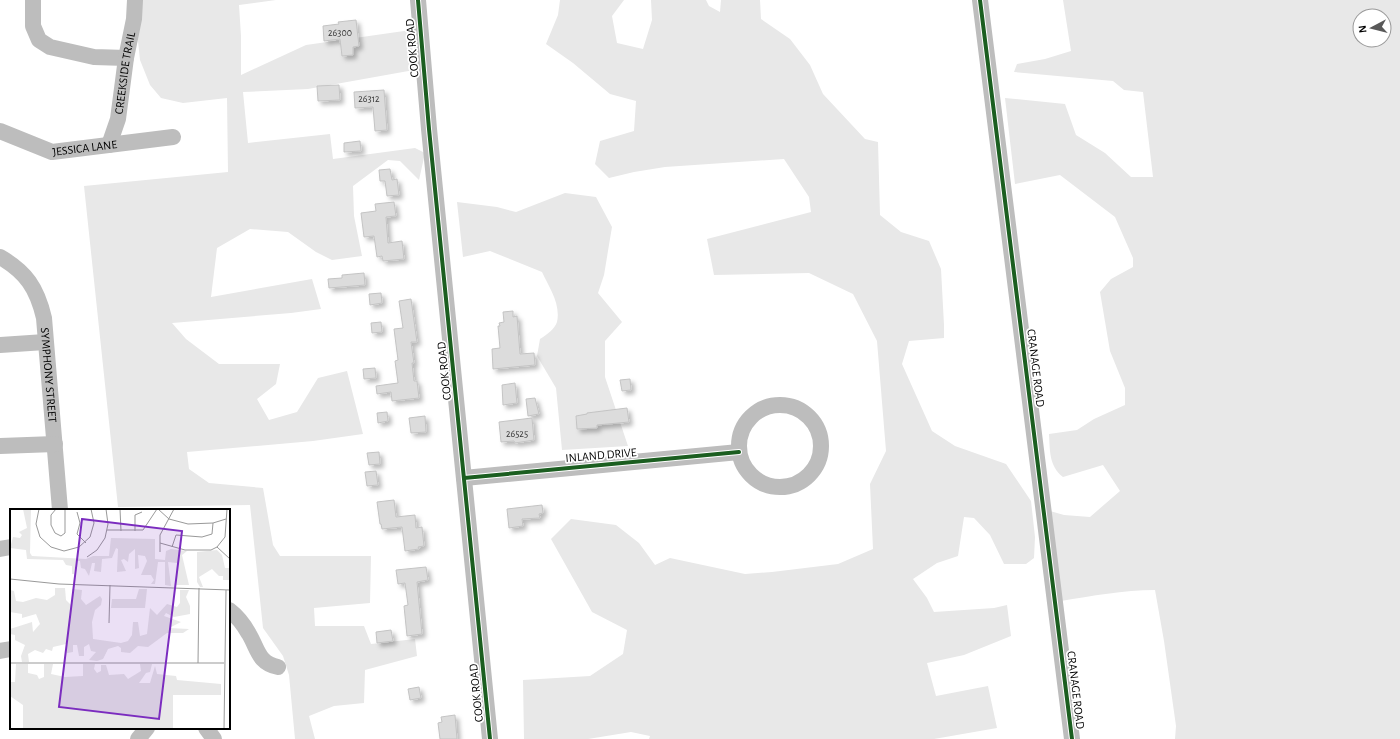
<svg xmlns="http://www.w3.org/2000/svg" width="1400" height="739" font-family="'Alegreya Sans',sans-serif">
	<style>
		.green { fill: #e8e8e8; fill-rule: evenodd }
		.building { fill: #dcdcdc; stroke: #c4c4c4; filter: url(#shadow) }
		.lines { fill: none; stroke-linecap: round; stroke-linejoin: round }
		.minor { stroke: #bdbdbd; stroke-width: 16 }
		.cycleway-casing { stroke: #fff; stroke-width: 6 }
		.cycleway { stroke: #1b5e20; stroke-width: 4 }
		.labels { text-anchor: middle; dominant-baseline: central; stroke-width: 3.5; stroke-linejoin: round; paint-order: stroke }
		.number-label { font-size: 10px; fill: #373737 }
		.street-label { font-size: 12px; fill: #000; stroke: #fff }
		.inset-road { fill: none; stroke: #999; stroke-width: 1 }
		.view { fill: #7b2cbf; fill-opacity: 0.15; stroke: #7b2cbf; stroke-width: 2 }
		.inset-edge { fill: none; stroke: #000; stroke-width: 2 }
	</style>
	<defs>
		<filter id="shadow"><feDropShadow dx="3.5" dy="3.5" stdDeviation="2" flood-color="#0004"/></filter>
	</defs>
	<rect width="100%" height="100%" fill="#fff"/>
	<g class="green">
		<path d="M142 0H276L239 5 241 36V75L306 45 411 30 414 70 308 89 243 92 248 143 330 134 333 159 415 148 425 153 419 180 400 161 388 160 353 186 354 216 362 256 332 260 316 252 288 232 250 229 217 248 211 297 312 279 321 309 291 313 172 323 186 339 219 364H280L276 384 257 399 269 420 297 412 318 378 347 371 363 434 313 441 187 452 189 469 209 483 263 488 273 545 280 556H371L370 603 314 608 315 626H364L371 644 415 639 417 656 365 670 364 703 334 706 309 716 315 739H295L289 675 283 656 263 628 250 505 118 507 84 186 228 172 227 98 183 103 161 98 150 85 140 60 137 32Z"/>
		<path d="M560 0H624L612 16 617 43 643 49 652 20 651 0H706L709 6 720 12 721 0H760L761 19 790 39 810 65 823 94 865 139 878 142 880 215 901 232 929 241 941 269 944 325V338L909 341 902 364 932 431 955 446 1006 464 1031 501 1035 537 1034 558 1026 564H1004L990 535 974 518 964 517 958 556 937 563 913 579 927 598 934 612 994 608 1007 605 1011 636 964 655 927 663 936 696 988 686 997 728 934 739H649L650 736 631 732 588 739H524L523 680 590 676 623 654 627 630 592 612 551 539 571 519 616 525 639 543 655 565 670 558 745 574 772 572 838 564 873 549 870 484 886 451 877 341 853 294 809 273 714 275 707 239 811 212 809 197 784 159 665 167 634 172 609 178 595 164 600 141 634 131 636 101 610 94 573 63 546 44 558 15Z"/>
		<path d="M1063 0H1400V739H1175L1176 726 1164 641 1155 590C1123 590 1092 596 1061 601L1050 511 1064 515 1090 517 1120 491 1103 465 1063 477C1049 466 1050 451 1049 434L1077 430 1094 419 1125 405V388L1110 351 1100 292 1111 279 1133 267V258L1115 217 1060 175 1015 184 1005 98 1065 104 1076 135 1105 153 1131 177H1153L1143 92 1124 90 1113 81 1014 72 1017 64 1045 59 1071 51ZM1360 16H1384V40H1360Z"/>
		<path d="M565 193 596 197 612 227 604 275 598 293 622 322 605 341V377L628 446 562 450 556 388 537 356 540 339C546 335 555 329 557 322 561 304 549 287 542 272L490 251 463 257 457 202 497 207 516 212Z"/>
	</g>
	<g class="building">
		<path d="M356 20 359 46 353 47V55L342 56 340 39 324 41 323 26 339 24 338 22Z"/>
		<path d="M339 85 340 100 318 101 317 86Z"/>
		<path d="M384 90 387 130 375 131 373 107 355 108 354 92Z"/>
		<path d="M360 141 361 151 344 152V143Z"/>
		<path d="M390 169 392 180 397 179 399 195 387 196 385 181H380L379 170Z"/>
		<path d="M394 202 396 216 386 217 388 243 402 241 404 259 383 261 382 256 377 257 374 236 364 237 361 213 376 211 375 204Z"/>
		<path d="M364 273 365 285 329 288 328 279 342 278V275Z"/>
		<path d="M381 293 382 303 370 305 369 294Z"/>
		<path d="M411 299 417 342H411L414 363H412L414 381H417L419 398 392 401 391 392 377 394 376 386 398 383 395 361 398 360 394 329 403 328 399 301Z"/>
		<path d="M513 311V317L517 316 520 354 534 353 535 365 493 369 492 349 500 348 498 326H500L499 323 504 322 503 312Z"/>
		<path d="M381 322 382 332 372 333 371 323Z"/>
		<path d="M375 368 376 378 364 379 363 369Z"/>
		<path d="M630 379 631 390 622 391 620 380Z"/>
		<path d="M515 383 517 403 503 405 502 385Z"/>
		<path d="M535 398 539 414 528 416 526 399Z"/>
		<path d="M627 408 629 422 597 425V428L577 429 576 416 587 414V413Z"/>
		<path d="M387 412 388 421 378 423 377 413Z"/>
		<path d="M425 416 426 432 411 433 409 418Z"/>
		<path d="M532 418 534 440 515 443 514 441 501 442 499 422Z"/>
		<path d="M379 452 380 464 369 465 367 453Z"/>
		<path d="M376 471 378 485 367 486 365 472Z"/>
		<path d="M394 500 396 517 415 515 416 528 422 527 424 546 418 547 419 549 405 551 402 527 382 529 381 524H380L377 502Z"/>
		<path d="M542 505 543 513 539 514 540 518 522 519 523 526 509 528 507 509Z"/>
		<path d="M426 567 428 580 417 582 422 634 407 636 404 606 408 605 405 583 398 584 396 570Z"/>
		<path d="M391 630 393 641 377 643 376 632Z"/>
		<path d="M419 687 421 698 410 700 408 689Z"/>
		<path d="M455 715 457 739H440L438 723 442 722 441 717Z"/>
	</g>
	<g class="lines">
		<g class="minor">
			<path d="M33 0V26L39 40 50 47 94 57 126 58"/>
			<path d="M418 0 429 129 490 739"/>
			<path d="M980 0 1072 739"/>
			<path id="s1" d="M0 131 52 152 173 137"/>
			<path id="s2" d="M109 145 118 119 126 58 134 19 135 0"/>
			<path id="s3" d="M0 257C26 272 37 288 44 318L60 510"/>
			<path d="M0 345 45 342"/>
			<circle cx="780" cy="446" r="41"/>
			<path d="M0 446 55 444"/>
			<path d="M464 478 739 452"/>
			<path d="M0 549 11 547"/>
			<path d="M229 610C237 616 244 625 249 634 258 649 258 663 278 667"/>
			<path d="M0 651 11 649"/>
			<path d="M206 728 214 739"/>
			<path d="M138 739 147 728"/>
		</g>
		<g class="cycleway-casing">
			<g id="cycleway">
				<path d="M418 0 429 129 490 739"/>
				<path d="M980 0 1072 739"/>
				<path d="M464 478 739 452"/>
			</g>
		</g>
		<use href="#cycleway" class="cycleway"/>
	</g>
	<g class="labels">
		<g class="number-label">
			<text x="340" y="33">26300</text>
			<text x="369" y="99">26312</text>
			<text x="517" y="434">26525</text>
		</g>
		<g class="street-label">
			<text transform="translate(412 48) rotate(-95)">COOK ROAD</text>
			<text stroke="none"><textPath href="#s2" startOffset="74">CREEKSIDE TRAIL</textPath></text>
			<text stroke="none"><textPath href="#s1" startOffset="89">JESSICA LANE</textPath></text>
			<text transform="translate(1036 368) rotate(83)">CRANAGE ROAD</text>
			<text transform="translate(444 371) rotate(-96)">COOK ROAD</text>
			<text stroke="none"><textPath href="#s3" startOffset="135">SYMPHONY STREET</textPath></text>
			<text transform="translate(601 455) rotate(-5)">INLAND DRIVE</text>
			<text transform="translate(1076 690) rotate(83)">CRANAGE ROAD</text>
			<text transform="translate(476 693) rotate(-96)">COOK ROAD</text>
		</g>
	</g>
	<g transform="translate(10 509)">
		<rect width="220" height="220" fill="#fff"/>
		<path d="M13 0H21L20 44 22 47 76 50 83 47H99L101 29 145 30V50L155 51 156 42 161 40 177 42 172 46 179 76H166L167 54 158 53 161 77 155 76V53H148L145 75H141L144 71 141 66H131L137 52 135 47 128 46 129 59 125 60V40L119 45 118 53 114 50 111 51 116 62 107 63 108 40 106 39 102 49 92 50 91 63 84 62 85 54H82L79 67 75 60 71 59 70 52H66L64 65H62V57L56 56 53 51 17 50 16 41 0 39 3 28 10 29 12 26 9 23 17 19ZM207 41 212 46 215 59H220L219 71H213V67H209L202 60 189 68 193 78H190L187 73V43ZM45 79H55L56 91 62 97V80L72 81 71 90 76 96 90 87 92 90 91 96 85 101 82 113 83 130 111 134 118 132 122 126 123 113H128L130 127 137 125 140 99 147 106 157 95 167 98 170 94V81H179L176 88 180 97V105L164 108 156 104 154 107 171 113 159 119 179 120 173 124H157L138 138 128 137 120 144 111 143V139L108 137 98 140 93 150 87 152 79 151 86 143 81 142 79 135 74 138V147H69L67 136H63V143L57 144 56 135 43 138 42 142 36 140 33 144 25 141 18 145 19 153H12L11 147 15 136 5 131V126L0 125V120L22 113 23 123 30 115 26 105 12 109V105L0 103V81L4 82 6 92 13 93 26 89 37 91 45 86ZM129 80H137L135 99H101L102 90H126ZM6 155H18V164L27 166 29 170 34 168V155H43L41 165 55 168 73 167V155H85L84 160 87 164 91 162V156H96L99 166 114 165 118 170 131 162 130 155H142L140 163 136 164 129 174H140L145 157 147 165 166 167 167 171 211 175V186H163V220H13V196L0 187V173H5Z" fill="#e8e8e8"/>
		<path class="inset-road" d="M29 0 26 15 30 28 41 38 54 42 69 38 80 28 84 14 81 0M46 0 41 6V16L45 24 51 27 55 24V0M110 0 111 22M148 0 159 10 178 15 203 14 216 10M67 3 70 14 67 25 76 34M97 21H133L147 0M125 22V6L132 3M150 34 175 41H201L207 38 215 28 217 0M162 38 166 26 192 28 202 25 203 14M207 38 220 50M150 43V26L164 0M77 48 87 41 95 29 98 15 96 0M0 70 49 75 220 81M99 114 100 76M0 154H214M188 154 189 79M214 220 216 81"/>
		<path class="view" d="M72 10 172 22 149 210 49 198Z"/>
		<rect width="220" height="220" class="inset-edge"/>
	</g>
	<g transform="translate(1372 28) rotate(263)"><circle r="19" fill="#ffffff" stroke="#999999"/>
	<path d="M0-3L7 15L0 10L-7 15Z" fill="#595959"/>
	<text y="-6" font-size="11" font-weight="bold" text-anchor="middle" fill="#000000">N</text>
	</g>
</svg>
